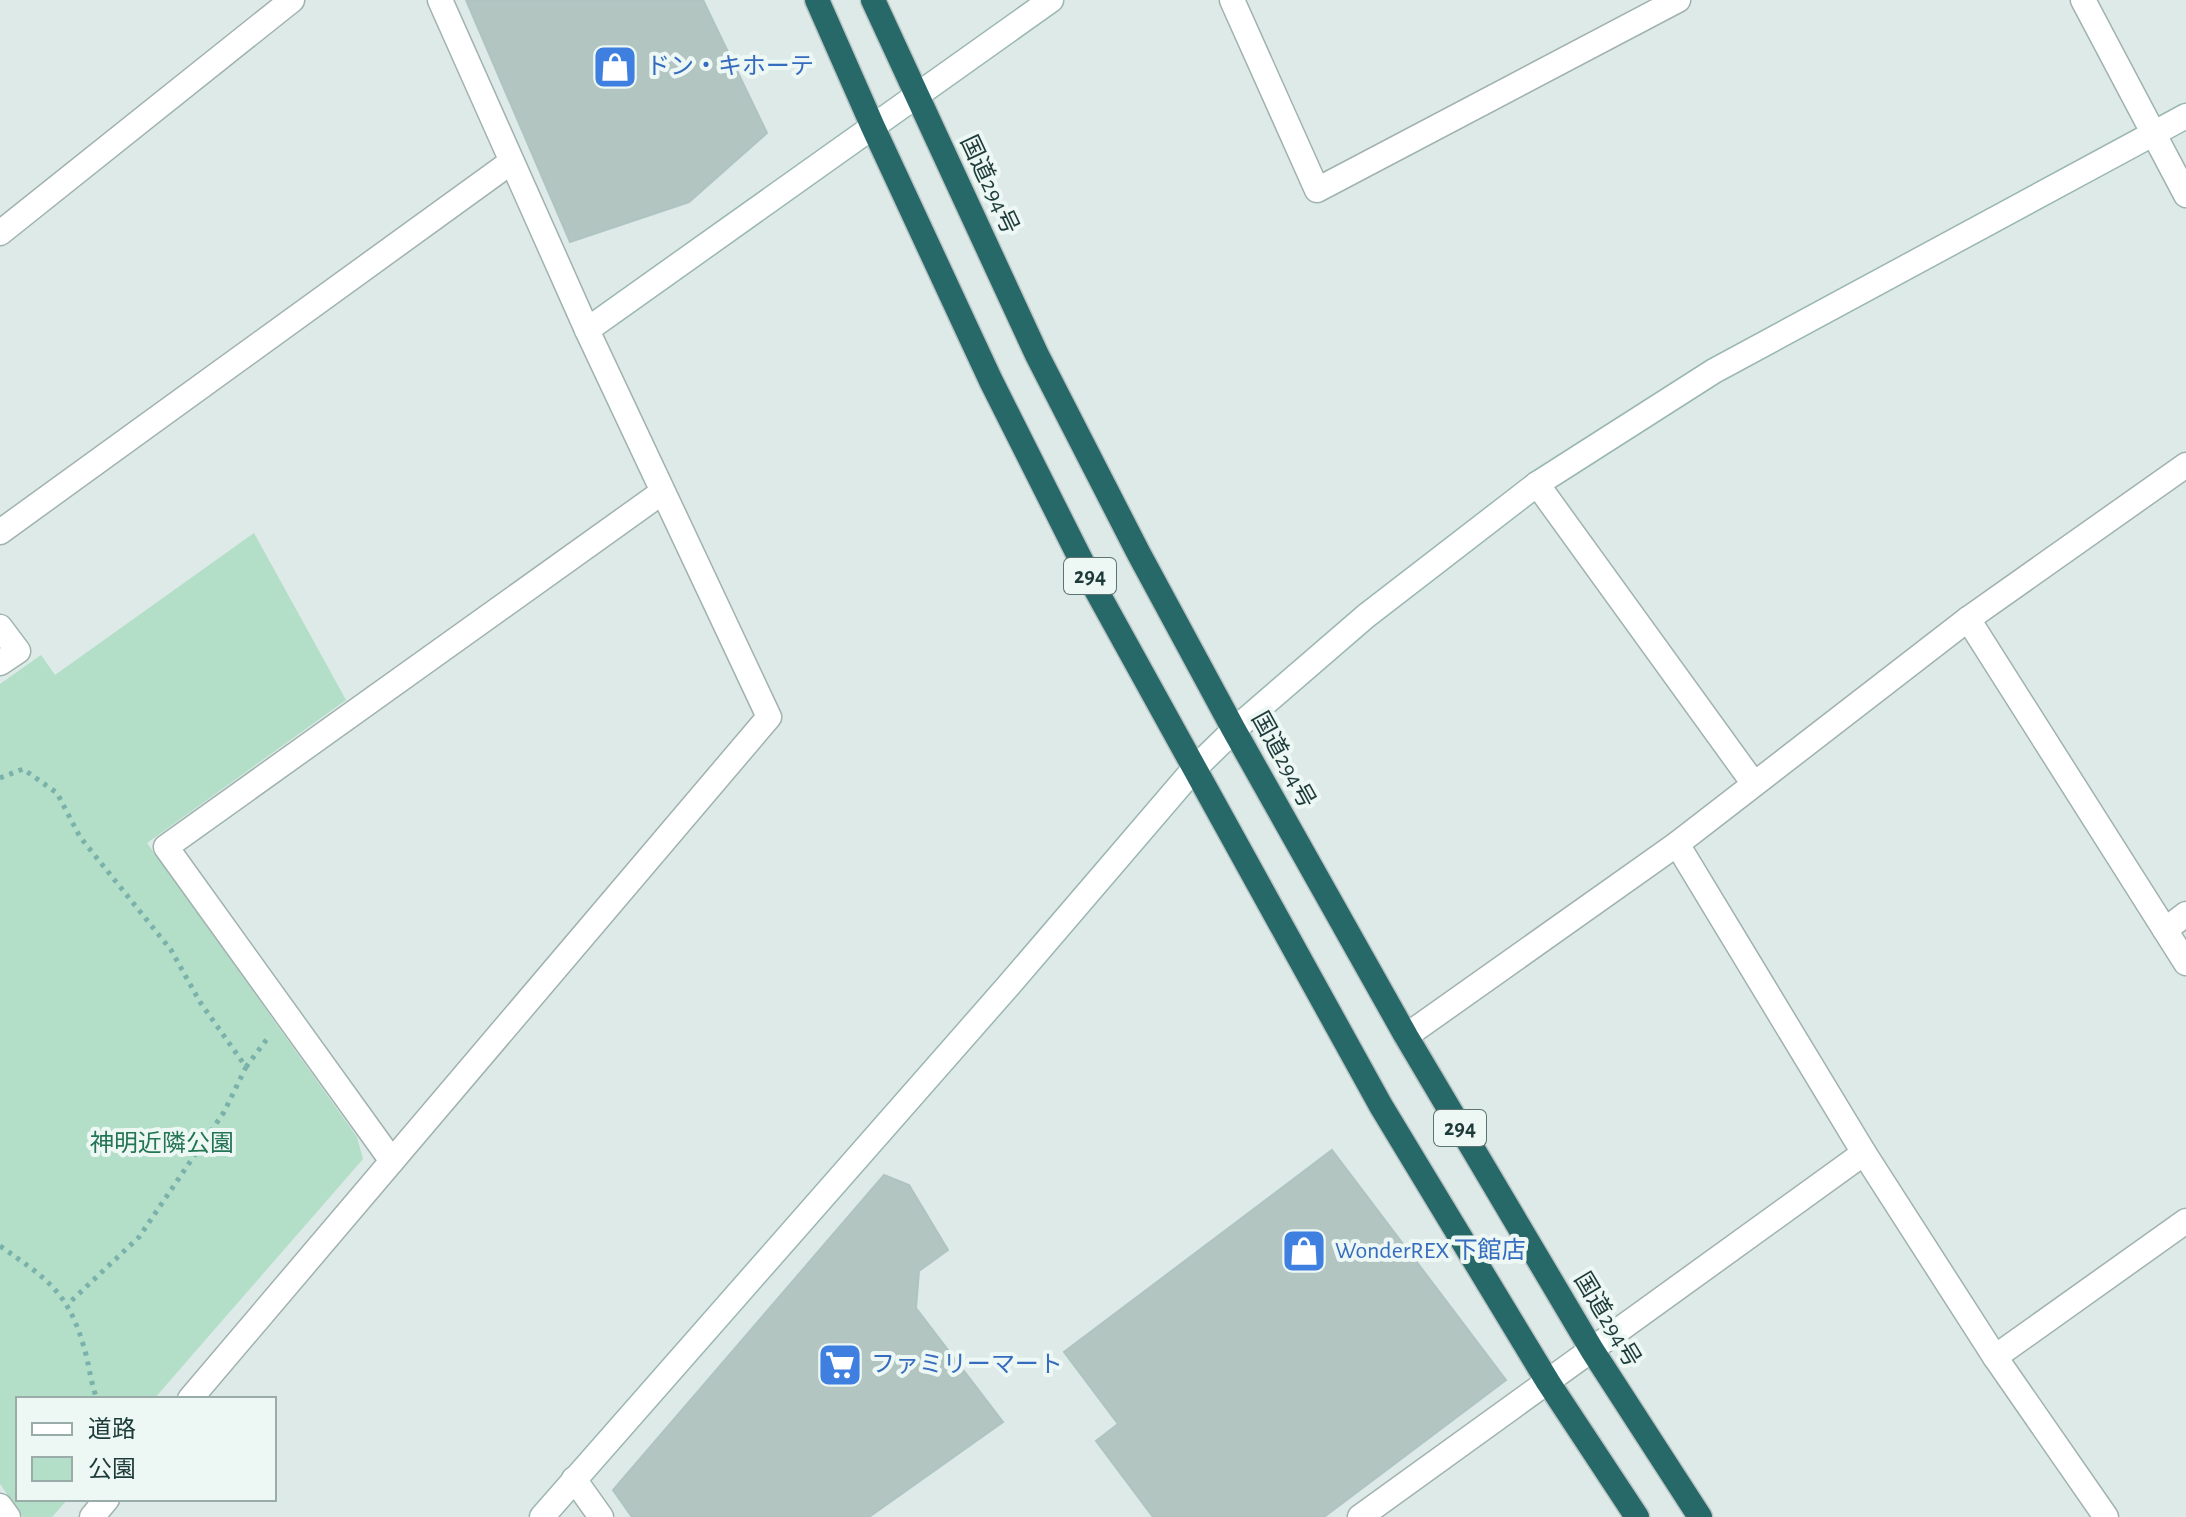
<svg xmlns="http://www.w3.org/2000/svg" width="2186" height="1517" font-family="'Alegreya Sans','Noto Sans JP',sans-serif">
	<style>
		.green { fill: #b3dec7 }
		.building { fill: #b2c5c1; stroke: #afc4c0; stroke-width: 2 }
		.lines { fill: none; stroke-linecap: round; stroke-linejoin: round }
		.street-casing { stroke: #a0b2af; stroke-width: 27 }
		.secondary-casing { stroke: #9bb7b2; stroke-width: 27 }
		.highway-casing { stroke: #bbc4c4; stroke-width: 27 }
		.path { stroke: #7ab1ab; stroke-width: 5; stroke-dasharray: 4 6; stroke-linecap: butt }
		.street { stroke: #fff; stroke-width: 24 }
		.secondary { stroke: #fff; stroke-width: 24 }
		.highway { stroke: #276969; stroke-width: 24 }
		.labels { text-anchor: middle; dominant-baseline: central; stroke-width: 8; stroke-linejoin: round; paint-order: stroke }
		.shield { fill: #edf7f4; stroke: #5b7371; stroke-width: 2 }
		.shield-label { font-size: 22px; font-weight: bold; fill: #1d3b39 }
		.shop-label { font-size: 24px; fill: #366cbe; stroke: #edf7f4; text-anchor: start }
		.street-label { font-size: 24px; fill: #1d3b39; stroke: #edf7f4 }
		.park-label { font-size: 24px; fill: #247554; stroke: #edf7f4 }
	</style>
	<rect width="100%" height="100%" fill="#ddeae7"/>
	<path class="green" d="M254 533 346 700 147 843 357 1137 363 1159 154 1399H18V1499H68L52 1517H23L0 1484V684L41 655 55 675Z"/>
	<g class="building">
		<path d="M466 0H703L767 133 689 202 570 242Z"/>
		<path d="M1332 1150 1506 1380 1324 1517H1153L1096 1441 1118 1424 1064 1352Z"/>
		<path d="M884 1175 909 1185 948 1250 919 1271 916 1308 1003 1422 869 1517H632L613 1490Z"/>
	</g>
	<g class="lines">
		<g class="street-casing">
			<g id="street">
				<path d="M1232 0 1317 190 1678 0"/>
				<path d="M2083 0 2186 195"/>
				<path d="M0 233 292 0"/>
				<path d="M1537 484 1754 784"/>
				<path d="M0 532 511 162"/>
				<path d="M1968 619 2186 963"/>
				<path d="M0 627 18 651 0 663"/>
				<path d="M1677 844 1864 1153 1995 1357 2106 1517"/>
				<path d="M2165 930 2186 914"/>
				<path d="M1406 1036 1677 844 1968 619 2186 465"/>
				<path d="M392 1161 166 847 661 493"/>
				<path d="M1995 1357 2186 1221"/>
				<path d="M190 1399 769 717 587 330 440 0"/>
				<path d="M574 1479 601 1517"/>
				<path d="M0 1506 8 1517"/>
				<path d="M92 1517 107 1499"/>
				<path d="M1360 1517 1864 1153"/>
			</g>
		</g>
		<g class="secondary-casing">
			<g id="secondary">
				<path d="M587 330 1051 0"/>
				<path d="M542 1517 1009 985 1194 769 1234 730 1366 616 1537 484 1714 371 2186 116"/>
			</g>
		</g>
		<g class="highway-casing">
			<g id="highway">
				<path d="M817 0 873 127 991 381 1095 588 1381 1106 1548 1382 1637 1517"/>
				<path d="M873 0 1037 355 1139 554 1234 730 1406 1036 1592 1350 1700 1517"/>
			</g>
		</g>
		<g class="path">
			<path d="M0 778 23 769 57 793 80 837 171 950 200 1002 246 1067 224 1112 139 1237 68 1304"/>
			<path d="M246 1067 267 1039"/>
			<path d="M0 1246C44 1277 67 1290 83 1344 89 1362 90 1381 97 1399"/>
		</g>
		<use href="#street" class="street"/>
		<use href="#secondary" class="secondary"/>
		<use href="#highway" class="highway"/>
	</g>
	<defs>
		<g id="shop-square" transform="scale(2.3)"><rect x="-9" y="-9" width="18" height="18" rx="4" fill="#3f7fe0" stroke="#edf7f4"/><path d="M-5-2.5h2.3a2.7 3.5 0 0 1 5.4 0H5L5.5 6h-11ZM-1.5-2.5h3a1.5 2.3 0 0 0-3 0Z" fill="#fff"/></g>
		<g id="supermarket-square" transform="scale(2.3)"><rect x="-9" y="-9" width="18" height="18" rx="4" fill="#3f7fe0" stroke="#edf7f4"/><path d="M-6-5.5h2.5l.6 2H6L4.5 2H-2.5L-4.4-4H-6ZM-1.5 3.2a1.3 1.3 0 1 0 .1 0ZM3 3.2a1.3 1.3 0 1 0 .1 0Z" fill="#fff"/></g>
	</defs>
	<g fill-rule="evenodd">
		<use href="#shop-square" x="615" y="67"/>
		<use href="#shop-square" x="1304" y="1251"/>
		<use href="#supermarket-square" x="840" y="1365"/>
	</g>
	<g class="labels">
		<g class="shield">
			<rect x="1064" y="558" width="52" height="36" rx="6"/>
			<rect x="1434" y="1110" width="52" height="36" rx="6"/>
		</g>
		<g class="shield-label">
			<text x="1090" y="576">294</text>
			<text x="1460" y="1128">294</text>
		</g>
		<g class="shop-label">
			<text x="646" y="67">ドン・キホーテ</text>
			<text x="1335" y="1251">WonderREX 下館店</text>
			<text x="871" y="1365">ファミリーマート</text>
		</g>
		<g class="street-label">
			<text transform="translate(989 185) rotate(65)">国道294号</text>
			<text transform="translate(1283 760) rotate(61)">国道294号</text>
			<text transform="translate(1607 1320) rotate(59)">国道294号</text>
		</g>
		<g class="park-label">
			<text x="162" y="1144">神明近隣公園</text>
		</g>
	</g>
	<rect x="16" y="1397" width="260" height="104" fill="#edf7f4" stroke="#9aaca9" stroke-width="2"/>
	<rect x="32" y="1423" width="40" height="12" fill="#ffffff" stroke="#9aaca9" stroke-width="2"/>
	<text x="88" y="1437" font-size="24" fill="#1d3b39">道路</text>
	<rect x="32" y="1457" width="40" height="24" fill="#b3dec7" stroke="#9aaca9" stroke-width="2"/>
	<text x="88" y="1477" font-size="24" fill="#1d3b39">公園</text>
</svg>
